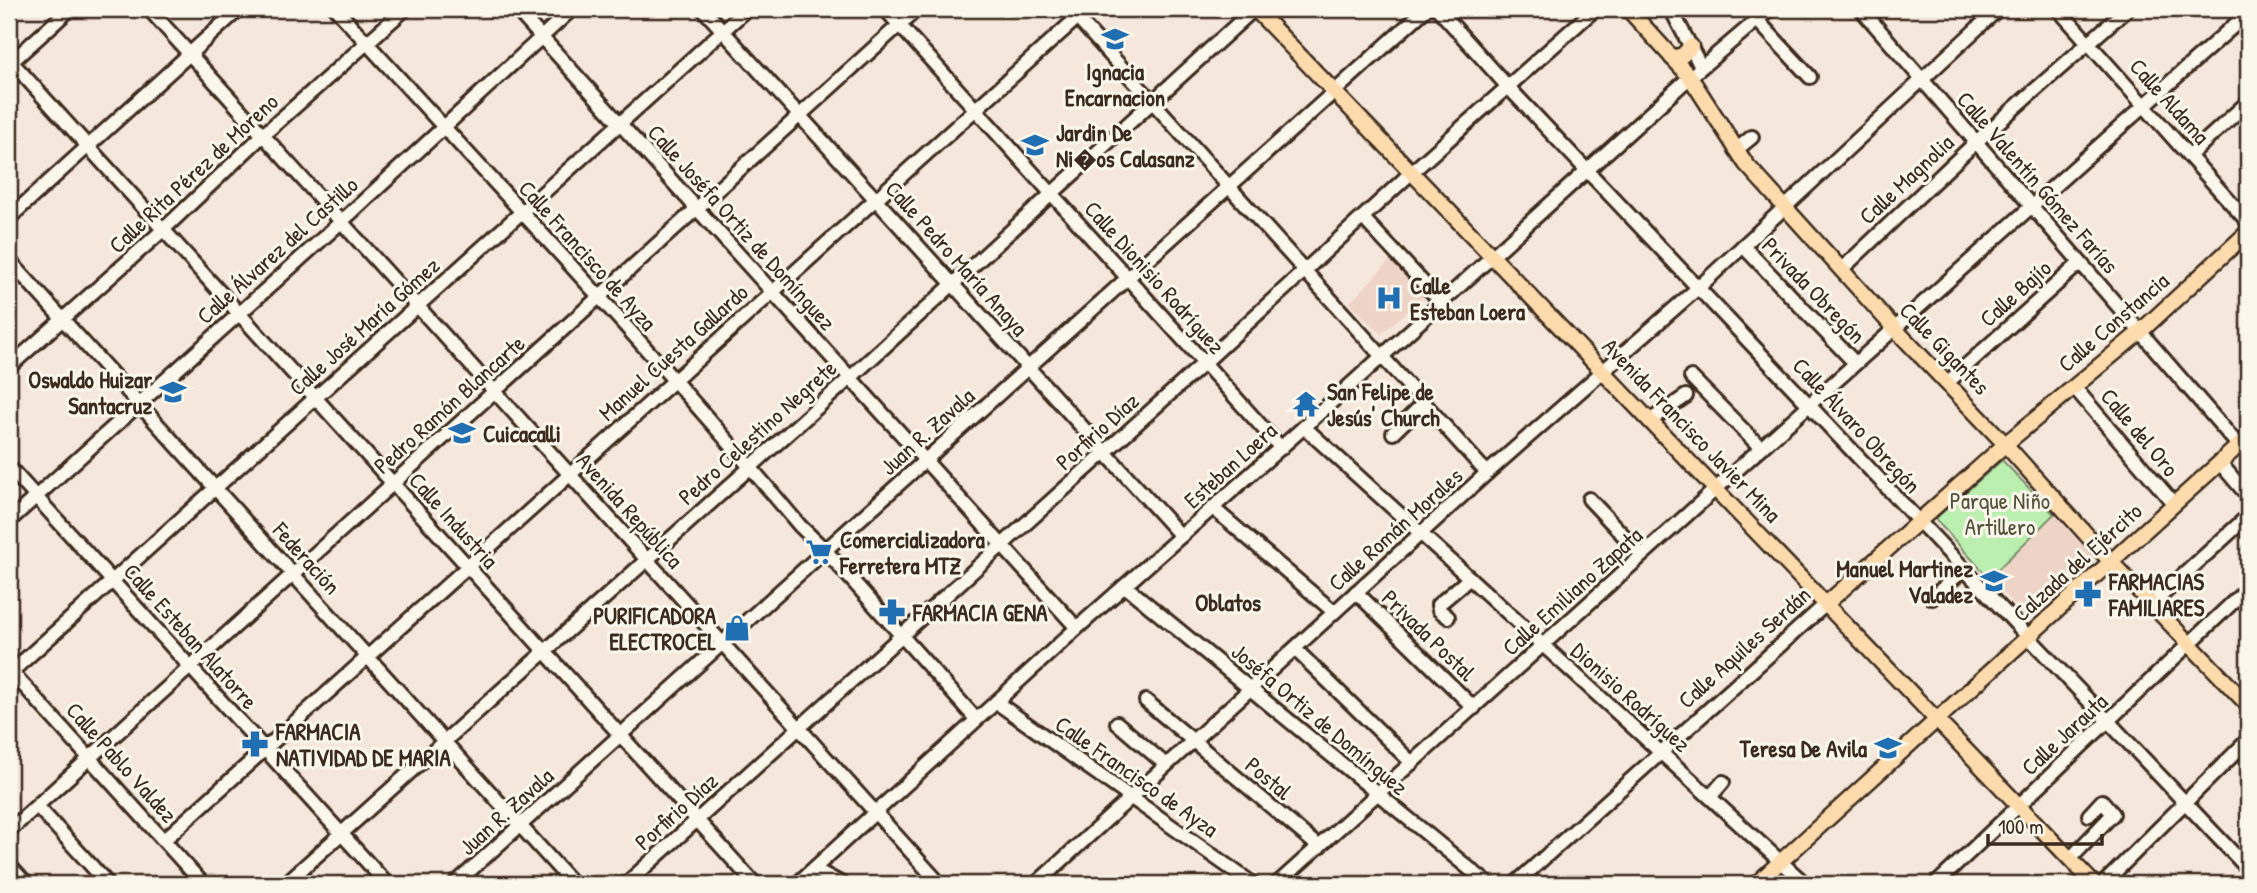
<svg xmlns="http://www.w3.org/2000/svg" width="2257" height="893" font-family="'Patrick Hand',sans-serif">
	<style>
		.built { fill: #eed4c6 }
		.green { fill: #baefb0; stroke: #7a8c67; stroke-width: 2 }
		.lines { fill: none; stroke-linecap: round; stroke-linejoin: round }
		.minor-casing { stroke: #3b2a1e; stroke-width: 18 }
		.major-casing { stroke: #3b2a1e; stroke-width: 19 }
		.minor { stroke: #fbf7ec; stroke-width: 12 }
		.major { stroke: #fedbac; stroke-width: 14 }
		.labels { text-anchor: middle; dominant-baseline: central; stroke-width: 6; stroke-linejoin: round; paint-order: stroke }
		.poi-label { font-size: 23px; font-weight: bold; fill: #3b2a1e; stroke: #fbf7ec; text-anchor: start }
		.street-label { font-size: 23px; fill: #3b2a1e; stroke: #fbf7ec }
		.park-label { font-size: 23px; fill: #54513b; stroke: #fbf7ec }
		.neighbourhood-label { font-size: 24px; font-weight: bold; fill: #3b2a1e; stroke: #fbf7ec }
	</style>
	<rect width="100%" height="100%" fill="#f5e7db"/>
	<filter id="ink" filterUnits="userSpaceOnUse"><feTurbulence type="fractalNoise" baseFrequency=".0143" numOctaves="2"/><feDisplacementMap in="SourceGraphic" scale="14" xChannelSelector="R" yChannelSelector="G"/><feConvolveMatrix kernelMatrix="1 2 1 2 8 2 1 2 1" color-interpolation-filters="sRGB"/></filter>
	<g filter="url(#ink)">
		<g class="built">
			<path d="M1392 258 1428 293 1381 334 1350 303Z"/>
			<path d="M2054 514 2094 558 2034 616H2025L1989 578Z"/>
		</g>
		<path class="green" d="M2002 460 2054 514 1989 578 1935 519Z"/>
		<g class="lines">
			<g class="minor-casing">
				<g id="minor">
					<path d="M149 9 940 884"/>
					<path d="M336 9C491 180 651 348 800 526L826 551 976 719"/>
					<path d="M516 9 1077 628"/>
					<path d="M703 9 1181 536"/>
					<path d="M885 9 1281 448"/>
					<path d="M1069 9 1487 473"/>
					<path d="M1438 9 1509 88 2248 869"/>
					<path d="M1671 9 1701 67"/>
					<path d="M1861 9 2239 446"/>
					<path d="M2058 9 2248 222"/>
					<path d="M1757 20 1810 77"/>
					<path d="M9 59 755 884"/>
					<path d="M9 64 70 9"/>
					<path d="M1736 150 1752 137"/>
					<path d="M2190 155 2248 102"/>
					<path d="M9 218 239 9"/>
					<path d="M1363 218 1441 302"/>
					<path d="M1743 246 1855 363"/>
					<path d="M9 260 573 884"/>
					<path d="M1841 270 1976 142 2127 9"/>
					<path d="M9 367 163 230 263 135 405 9"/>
					<path d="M1691 377 1761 448"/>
					<path d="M1947 383 2080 263"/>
					<path d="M2074 387 2174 504"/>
					<path d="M1651 420 1686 396"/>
					<path d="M1304 427 1805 884"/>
					<path d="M1393 433 1424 403"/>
					<path d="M2220 463 2248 496"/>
					<path d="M9 467 387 884"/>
					<path d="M1589 499 1642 555"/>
					<path d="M1213 508 1334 612"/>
					<path d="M9 521 341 222 572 9"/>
					<path d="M1125 586 1488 884"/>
					<path d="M1356 592 1474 708"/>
					<path d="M1932 598 1964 569"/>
					<path d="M2152 604 2248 516"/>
					<path d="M1448 617 1439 610 1438 605 1470 578"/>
					<path d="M1295 649 1412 763"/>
					<path d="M9 669 203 884"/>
					<path d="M9 674 747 9"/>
					<path d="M1146 701 1319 847"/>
					<path d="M996 702 1253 884"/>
					<path d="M1117 723 1166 765"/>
					<path d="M1710 797 1723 782"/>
					<path d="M37 806 108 884"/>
					<path d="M9 831 917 9"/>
					<path d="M164 840 1087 9"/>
					<path d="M2070 859 2113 814 2102 801 2089 815"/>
					<path d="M9 865 26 884"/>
					<path d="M814 869 842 884"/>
					<path d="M285 884 850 378 1254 9"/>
					<path d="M455 884 1426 9"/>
					<path d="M626 884 1204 363 1412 172 1595 9"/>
					<path d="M797 884 1077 628 1304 427 1690 77 1770 9"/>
					<path d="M1036 884 1487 473 1699 287 1998 9"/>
					<path d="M1277 884 1809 405 2248 13"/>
					<path d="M1515 884 1826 604"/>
					<path d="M1936 884 2248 588"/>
					<path d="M2103 884 2248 740"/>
				</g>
			</g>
			<g class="major-casing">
				<g id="major">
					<path d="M1255 9 2094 884"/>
					<path d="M1628 9 1690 77 1746 164 1895 329 2005 444 2111 562 2248 705"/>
					<path d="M1672 58 1683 55 1691 46"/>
					<path d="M1826 604 2009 441 2140 332 2248 232"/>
					<path d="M1756 884 2248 437"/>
				</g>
			</g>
			<use href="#minor" class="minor"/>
			<use href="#major" class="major"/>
		</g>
	</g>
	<defs>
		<g id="school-bare" transform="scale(2.1)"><path d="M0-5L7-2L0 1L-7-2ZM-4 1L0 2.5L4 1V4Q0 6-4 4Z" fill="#1f6fb2" stroke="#fbf7ec" stroke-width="2.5" paint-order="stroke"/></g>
		<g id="hospital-bare" transform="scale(2.1)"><path d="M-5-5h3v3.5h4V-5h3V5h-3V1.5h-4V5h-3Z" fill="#1f6fb2" stroke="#fbf7ec" stroke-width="2.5" paint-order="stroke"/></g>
		<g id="temple-bare" transform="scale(2.1)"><path d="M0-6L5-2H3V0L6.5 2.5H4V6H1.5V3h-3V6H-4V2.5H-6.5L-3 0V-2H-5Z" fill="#1f6fb2" stroke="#fbf7ec" stroke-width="2.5" paint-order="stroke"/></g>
		<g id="supermarket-bare" transform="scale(2.1)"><path d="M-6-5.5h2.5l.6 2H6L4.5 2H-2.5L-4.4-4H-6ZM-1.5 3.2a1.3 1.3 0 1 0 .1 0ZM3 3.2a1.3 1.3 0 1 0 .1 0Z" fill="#1f6fb2" stroke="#fbf7ec" stroke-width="2.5" paint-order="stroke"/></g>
		<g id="pharmacy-bare" transform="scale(2.1)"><path d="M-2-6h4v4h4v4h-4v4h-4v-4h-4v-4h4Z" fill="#1f6fb2" stroke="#fbf7ec" stroke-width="2.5" paint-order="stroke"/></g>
		<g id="shop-bare" transform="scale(2.1)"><path d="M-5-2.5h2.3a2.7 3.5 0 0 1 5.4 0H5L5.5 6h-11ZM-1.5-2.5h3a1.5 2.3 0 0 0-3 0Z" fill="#1f6fb2" stroke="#fbf7ec" stroke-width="2.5" paint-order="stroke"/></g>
	</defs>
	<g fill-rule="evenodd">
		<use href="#school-bare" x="1115" y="39"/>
		<use href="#school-bare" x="1035" y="145"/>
		<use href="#hospital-bare" x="1389" y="298"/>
		<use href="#school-bare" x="173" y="392"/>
		<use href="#temple-bare" x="1306" y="404"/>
		<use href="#school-bare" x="462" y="433"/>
		<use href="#supermarket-bare" x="819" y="552"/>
		<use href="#school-bare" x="1994" y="581"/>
		<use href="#pharmacy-bare" x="2088" y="594"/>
		<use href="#pharmacy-bare" x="892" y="612"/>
		<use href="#shop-bare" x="737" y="628"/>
		<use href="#pharmacy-bare" x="255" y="744"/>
		<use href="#school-bare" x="1888" y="748"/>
	</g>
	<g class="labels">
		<g class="poi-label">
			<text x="1115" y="71" text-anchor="middle">Ignacia<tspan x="1115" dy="26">Encarnacion</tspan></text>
			<text x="1056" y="132">Jardin De<tspan x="1056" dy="26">Ni�os Calasanz</tspan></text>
			<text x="1410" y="285">Calle<tspan x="1410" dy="26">Esteban Loera</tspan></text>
			<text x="152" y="379" text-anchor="end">Oswaldo Huizar<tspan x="152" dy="26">Santacruz</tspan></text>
			<text x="1327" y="391">San Felipe de<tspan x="1327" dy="26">Jesús' Church</tspan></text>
			<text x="483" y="433">Cuicacalli</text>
			<text x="840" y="539">Comercializadora<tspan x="840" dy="26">Ferretera MTZ</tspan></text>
			<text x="1973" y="568" text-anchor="end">Manuel Martinez<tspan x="1973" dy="26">Valadez</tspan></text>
			<text x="2109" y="581">FARMACIAS<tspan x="2109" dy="26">FAMILIARES</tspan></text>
			<text x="913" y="612">FARMACIA GENA</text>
			<text x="716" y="615" text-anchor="end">PURIFICADORA<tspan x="716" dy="26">ELECTROCEL</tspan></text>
			<text x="276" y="731">FARMACIA<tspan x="276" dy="26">NATIVIDAD DE MARIA</tspan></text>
			<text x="1867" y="748" text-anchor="end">Teresa De Avila</text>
		</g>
		<g class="street-label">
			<text transform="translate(2170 101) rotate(48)">Calle Aldama</text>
			<text transform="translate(193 173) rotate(-43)">Calle Rita Pérez de Moreno</text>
			<text transform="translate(1906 179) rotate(-43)">Calle Magnolia</text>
			<text transform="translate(2038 182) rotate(49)">Calle Valentín Gómez Farías</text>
			<text transform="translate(742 227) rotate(48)">Calle Joséfa Ortiz de Domínguez</text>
			<text transform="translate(277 250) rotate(-42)">Calle Álvarez del Castillo</text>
			<text transform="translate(588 255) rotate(48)">Calle Francisco de Ayza</text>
			<text transform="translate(957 258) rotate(48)">Calle Pedro María Anaya</text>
			<text transform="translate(1155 277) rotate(48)">Calle Dionisio Rodríguez</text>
			<text transform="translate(1814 290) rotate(46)">Privada Obregón</text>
			<text transform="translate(2015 293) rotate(-42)">Calle Bajío</text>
			<text transform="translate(2113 322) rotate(-41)">Calle Constancia</text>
			<text transform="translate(364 326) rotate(-42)">Calle José María Gómez</text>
			<text transform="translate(1945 348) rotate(46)">Calle Gigantes</text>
			<text transform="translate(673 352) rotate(-42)">Manuel Cuesta Gallardo</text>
			<text transform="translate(449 404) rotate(-42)">Pedro Ramón Blancarte</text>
			<text transform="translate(1857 425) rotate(47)">Calle Álvaro Obregón</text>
			<text transform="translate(1692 430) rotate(46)">Avenida Francisco Javier Mina</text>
			<text transform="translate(927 431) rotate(-42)">Juan R. Zavala</text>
			<text transform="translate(1097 431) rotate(-42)">Porfirio Díaz</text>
			<text transform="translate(757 432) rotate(-42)">Pedro Celestino Negrete</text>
			<text transform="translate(2140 432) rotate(50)">Calle del Oro</text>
			<text transform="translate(1230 465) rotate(-42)">Esteban Loera</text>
			<text transform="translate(630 510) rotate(48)">Avenida República</text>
			<text transform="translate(454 520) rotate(48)">Calle Industria</text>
			<text transform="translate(1395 529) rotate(-42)">Calle Román Morales</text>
			<text transform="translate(307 558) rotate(48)">Federación</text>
			<text transform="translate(2077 562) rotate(-42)">Calzada del Ejército</text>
			<text transform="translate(1572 591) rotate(-42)">Calle Emiliano Zapata</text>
			<text transform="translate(1429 635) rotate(44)">Privada Postal</text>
			<text transform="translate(191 636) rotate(48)">Calle Esteban Alatorre</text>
			<text transform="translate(1744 647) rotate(-42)">Calle Aquiles Serdán</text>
			<text transform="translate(1631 697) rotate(42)">Dionisio Rodríguez</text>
			<text transform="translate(1320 719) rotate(40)">Joséfa Ortiz de Domínguez</text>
			<text transform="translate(2064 734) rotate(-43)">Calle Jarauta</text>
			<text transform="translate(122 762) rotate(48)">Calle Pablo Valdez</text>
			<text transform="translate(1137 776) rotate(35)">Calle Francisco de Ayza</text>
			<text transform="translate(1269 778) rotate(40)">Postal</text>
			<text transform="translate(506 811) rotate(-42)">Juan R. Zavala</text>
			<text transform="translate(676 811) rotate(-42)">Porfirio Díaz</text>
		</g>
		<g class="park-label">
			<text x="2000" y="500">Parque Niño<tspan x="2000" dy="26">Artillero</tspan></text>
		</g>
		<g class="neighbourhood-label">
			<text x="1228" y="602">Oblatos</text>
		</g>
	</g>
	<rect width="2257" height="893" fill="none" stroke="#fbf7ec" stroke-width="35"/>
	<rect x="18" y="18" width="2222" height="858" fill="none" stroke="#3b2a1e" stroke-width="2.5" filter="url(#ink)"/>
	<path d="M1988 834v10h114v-10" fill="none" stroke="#3b2a1e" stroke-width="3.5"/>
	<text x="1998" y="834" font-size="21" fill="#3b2a1e" stroke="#fbf7ec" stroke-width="5" paint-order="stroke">100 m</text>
</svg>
